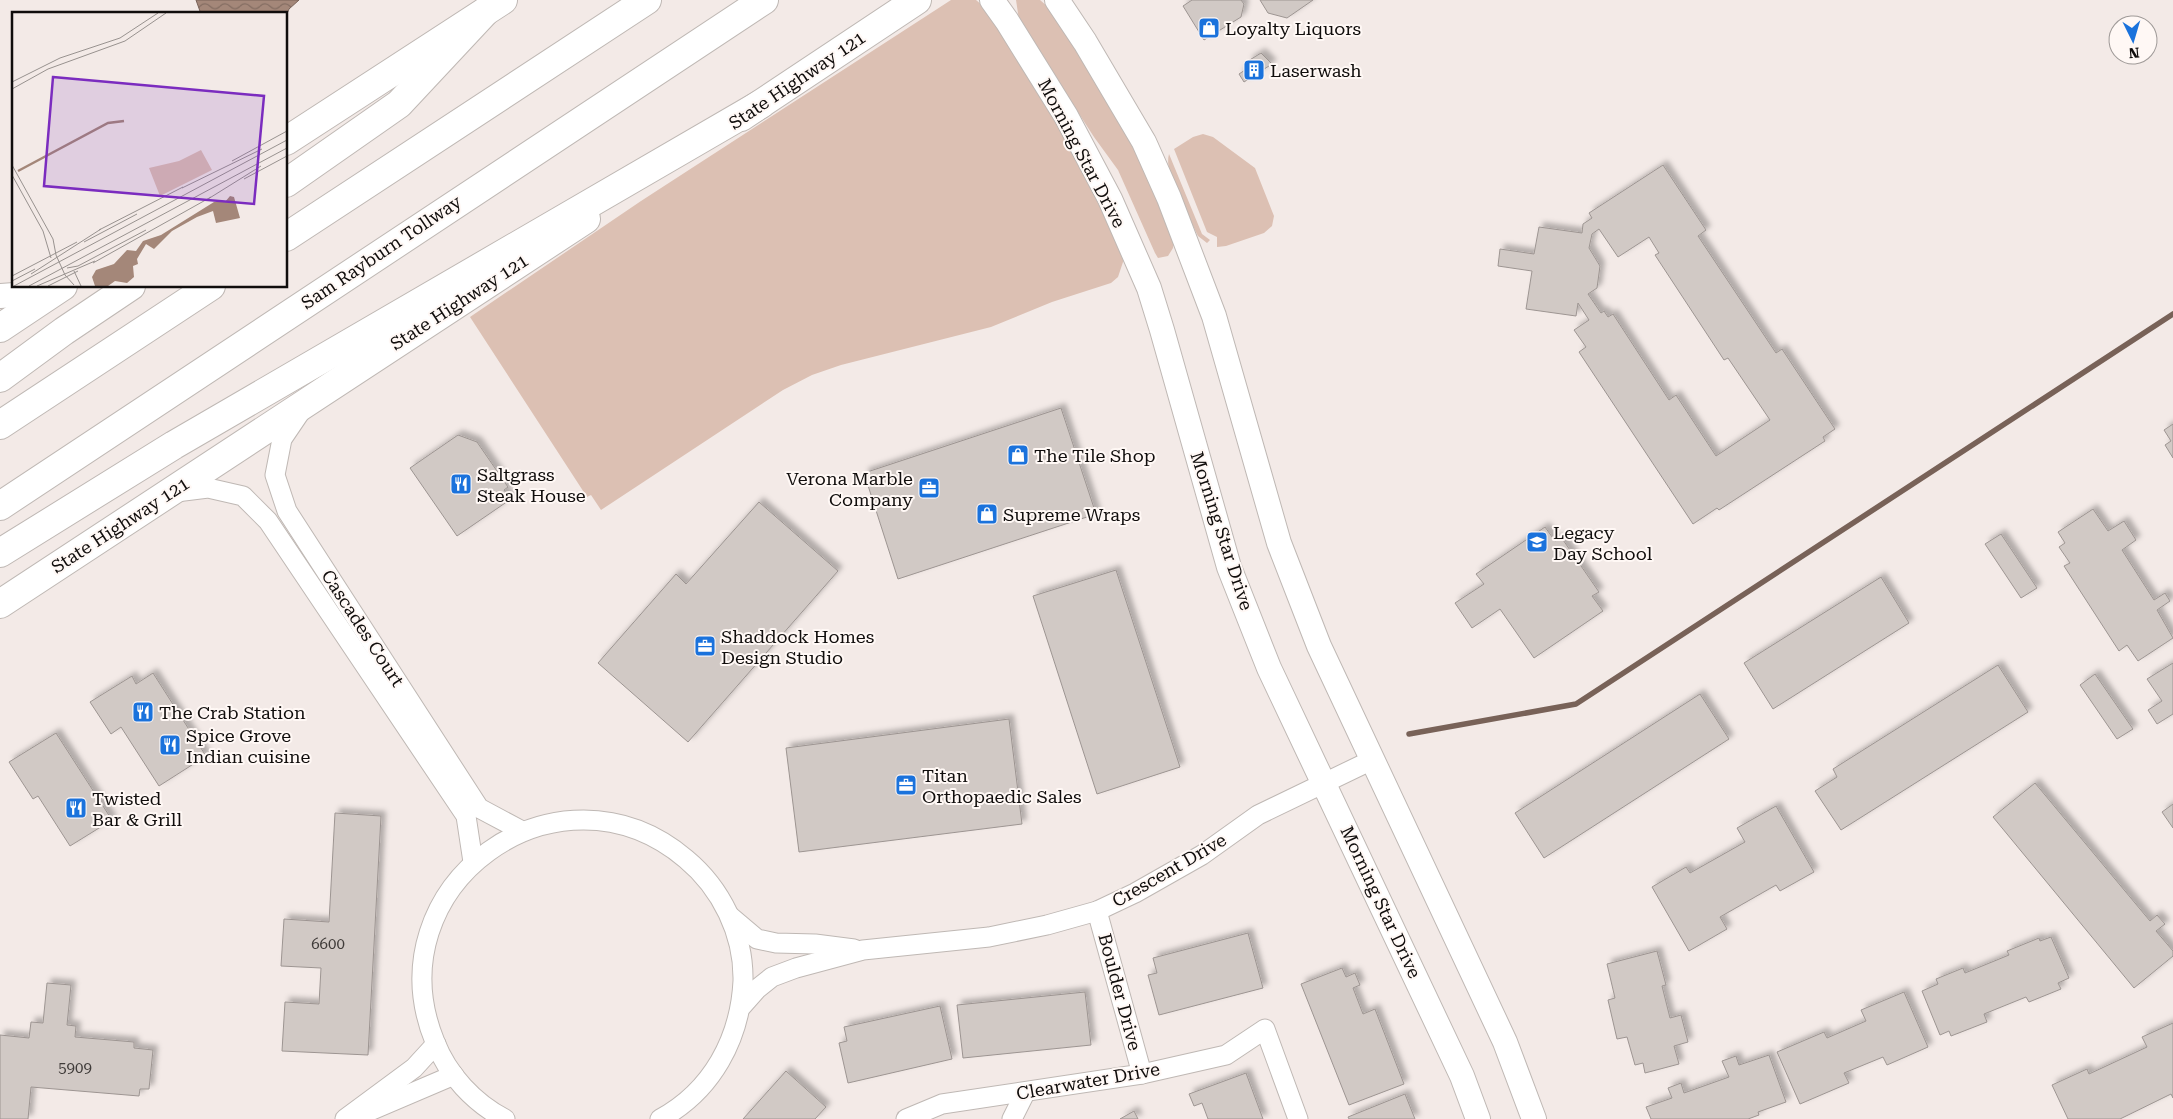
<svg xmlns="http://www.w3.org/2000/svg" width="2173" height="1119" font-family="'Roboto Serif',serif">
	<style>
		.grass { fill: #dcc0b3 }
		.water { fill: url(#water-waves); stroke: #786258 }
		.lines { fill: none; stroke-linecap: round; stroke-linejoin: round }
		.stream { stroke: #786258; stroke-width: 5.5 }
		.building { fill: #d1c9c5; stroke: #9d9592; fill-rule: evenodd; filter: url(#shadow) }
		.minor-casing { stroke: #bfb8b4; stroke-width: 21 }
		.tertiary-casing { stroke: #bfb8b4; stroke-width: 26 }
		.secondary-casing { stroke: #bfb8b4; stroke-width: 30 }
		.motorway-casing { stroke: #bfb8b4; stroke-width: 30 }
		.minor { stroke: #fff; stroke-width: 19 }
		.tertiary { stroke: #fff; stroke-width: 24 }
		.secondary { stroke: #fff; stroke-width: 28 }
		.motorway { stroke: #fff; stroke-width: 28 }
		.labels { text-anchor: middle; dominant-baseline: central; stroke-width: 4; stroke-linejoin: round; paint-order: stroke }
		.number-label { font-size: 15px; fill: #403c3a }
		.poi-label { font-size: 18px; fill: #100d0c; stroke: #fff8f5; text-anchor: start }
		.street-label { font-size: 18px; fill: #100d0c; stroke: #fff8f5 }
		.inset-river { fill: none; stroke: #a48779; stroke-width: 2.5 }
		.inset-road { fill: none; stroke: #98928f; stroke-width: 1 }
		.view { fill: #7b2cbf; fill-opacity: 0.15; stroke: #7b2cbf; stroke-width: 2.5 }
		.inset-edge { fill: none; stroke: #100d0c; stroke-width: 2.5 }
	</style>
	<defs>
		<pattern id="water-waves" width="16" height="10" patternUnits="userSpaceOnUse" patternTransform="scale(1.25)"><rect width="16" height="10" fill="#a48779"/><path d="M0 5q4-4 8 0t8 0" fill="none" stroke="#846d62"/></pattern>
		<filter id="shadow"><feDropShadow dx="4.5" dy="-4.5" stdDeviation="2.5" flood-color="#0004"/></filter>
	</defs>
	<rect width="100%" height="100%" fill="#f3eae7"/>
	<g class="grass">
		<path d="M951 0H976L983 6 1051 110 1100 202 1124 259 1118 277 1111 283 1052 302 991 327 841 365 812 375 783 390 601 510 591 495 587 497 470 317 641 201Z"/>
		<path d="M1016 0H1040L1048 7 1083 58 1137 155 1171 226 1174 238 1173 248 1168 256 1158 258 1155 253 1118 170 1094 137 1023 27 1019 20Z"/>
		<path d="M1203 134 1213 137 1255 168 1274 216 1272 226 1264 233 1226 246 1217 247V237L1207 232 1174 149 1193 137Z"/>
		<path d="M1169 154 1202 234 1210 240 1207 243 1198 236C1189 216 1163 174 1169 154Z"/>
	</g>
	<path class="water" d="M196 0H299L289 9 286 16V14H201Z"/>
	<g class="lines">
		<path class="stream" d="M1409 734 1576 704 2173 314"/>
	</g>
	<g class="building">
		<path d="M1192 0H1241L1244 4 1241 17 1204 40 1183 6Z"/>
		<path d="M1260 0H1313L1287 18 1268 13Z"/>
		<path d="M1261 53 1272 64 1244 82 1239 74 1251 66 1248 61Z"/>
		<path d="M1663 165 1706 230 1698 236 1776 353 1782 349 1835 429 1823 437 1825 441 1719 510 1717 508 1693 524 1579 352 1586 347 1574 330 1589 320 1578 303 1576 316 1526 309 1532 271 1498 266 1500 249 1534 254 1539 227 1582 233 1583 224 1592 218 1589 213ZM1599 229 1618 257 1649 237 1659 253 1655 255 1724 360 1728 358 1770 420 1716 456 1676 395 1669 400 1613 314 1608 317 1604 311 1601 313 1588 294 1597 288 1600 266 1589 248 1592 234Z"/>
		<path d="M1061 408 1096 514 898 579 864 473Z"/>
		<path d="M2173 424V458L2165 445 2171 441 2164 430Z"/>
		<path d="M458 435 477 442 508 487 504 490 511 499 457 536 410 468Z"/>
		<path d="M759 502 838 571 688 742 598 663 676 574 686 584Z"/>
		<path d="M2093 509 2108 531 2124 521 2136 540 2122 550 2154 600 2165 593 2170 601 2157 610 2173 638 2138 661 2127 645 2119 651 2064 566 2070 563 2059 547 2065 543 2058 532Z"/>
		<path d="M1545 527 1555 541 1561 537 1599 592 1592 596 1603 611 1534 658 1500 609 1472 628 1455 603 1484 584 1476 574Z"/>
		<path d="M2001 534 2037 588 2021 598 1985 544Z"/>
		<path d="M1116 570 1180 767 1097 794 1033 596Z"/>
		<path d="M1881 577 1909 623 1773 709 1744 663Z"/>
		<path d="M2173 663V714L2157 724 2148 710 2162 701 2147 679Z"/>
		<path d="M1998 665 2028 712 1841 830 1815 791 1837 777 1833 769Z"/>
		<path d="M153 673 206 756 159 786 121 727 111 734 90 702 132 676 136 684Z"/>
		<path d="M2095 674 2133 729 2117 739 2080 685Z"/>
		<path d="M1700 694 1729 739 1544 858 1515 813Z"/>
		<path d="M1009 719 1022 824 799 852 786 748Z"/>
		<path d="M56 733 112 820 70 846 38 796 33 799 9 762Z"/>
		<path d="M2035 783 2150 921 2157 915 2165 924 2156 931 2173 951V956L2134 988 1993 817Z"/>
		<path d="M2173 804V828L2162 812Z"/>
		<path d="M1776 806 1814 872 1780 891 1776 885 1720 917 1727 929 1689 951 1652 887 1686 867 1690 873 1745 842 1737 828Z"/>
		<path d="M335 813 381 816 368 1055 282 1051 285 1002 319 1004 321 968 281 966 284 919 329 922Z"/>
		<path d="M1248 933 1263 988 1159 1015 1148 975 1157 973 1153 958Z"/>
		<path d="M2051 937 2069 978 2058 983 2061 989 2029 1002 2026 997 1984 1014 1987 1022 1951 1036 1949 1031 1940 1035 1922 991 1938 984 1936 979 1963 968 1965 973 2009 955 2007 951 2039 938 2040 941Z"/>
		<path d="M1657 951 1666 985 1662 986 1670 1018 1681 1015 1688 1042 1674 1046 1679 1064 1645 1073 1643 1063 1635 1065 1627 1037 1617 1039 1608 1000 1615 998 1607 964Z"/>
		<path d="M1342 968 1346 977 1355 973 1360 985 1353 988 1363 1014 1375 1009 1404 1084 1349 1105 1301 984Z"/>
		<path d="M47 983 71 985 67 1025 76 1026 75 1037 134 1042V1048L153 1050 149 1089H140L139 1096 31 1087 28 1119H0V1035L29 1038 31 1022 43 1023Z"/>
		<path d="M1085 992 1091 1045 963 1058 957 1005Z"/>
		<path d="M1904 992 1928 1047 1887 1065 1883 1057 1844 1073 1849 1083 1800 1104 1777 1052 1824 1032 1827 1038 1866 1021 1861 1010Z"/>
		<path d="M940 1006 952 1059 848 1083 839 1043 847 1041 844 1027Z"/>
		<path d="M2173 1023V1098L2171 1094 2120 1119H2068L2052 1085 2087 1069 2089 1074 2147 1047 2142 1037Z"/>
		<path d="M1769 1055 1786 1102 1758 1112 1759 1115 1748 1119H1651L1646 1107 1672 1098 1668 1088 1681 1083 1684 1093 1729 1077 1722 1061 1736 1056 1739 1065Z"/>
		<path d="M786 1071 826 1107 815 1119H743Z"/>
		<path d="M1246 1073 1263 1119H1208L1202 1103 1194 1106 1189 1094Z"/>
		<path d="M1405 1094 1415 1119H1349L1348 1117Z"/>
		<path d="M1134 1111 1138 1119H1120Z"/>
	</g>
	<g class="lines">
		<g class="minor-casing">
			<g id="minor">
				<path d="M301 411 282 439 275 475 287 511 479 808 522 831"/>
				<path d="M176 492 208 488 243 496 268 521 466 816 473 862"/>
				<path d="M1097 911 1142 1074"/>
				<path d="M731 917 757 939 776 943 815 944 854 949"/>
				<path d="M742 1006 757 989 772 977 796 968 863 950 989 937 1047 925 1097 911 1135 893 1202 855 1258 815 1372 760"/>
				<path d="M365 1113 454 1075"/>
				<path d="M345 1119 414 1068 436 1044"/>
				<path d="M505 1119C474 1103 448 1075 435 1042 371 886 558 751 686 859 721 888 744 934 743 981 740 1039 712 1091 660 1119"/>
				<path d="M906 1119 942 1104 1142 1074 1226 1055 1265 1029 1298 1119"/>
				<path d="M1012 1119 1025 1093"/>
			</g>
		</g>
		<g class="tertiary-casing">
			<g id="tertiary">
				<path d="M992 0 1007 21 1066 116 1110 199 1149 288 1162 330 1229 567 1269 668 1462 1076 1478 1119"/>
				<path d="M1057 0 1085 42 1144 142 1169 198 1214 316 1279 543 1319 646 1505 1042 1534 1119"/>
				<path d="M0 296 55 292"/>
			</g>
		</g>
		<g class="secondary-casing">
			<g id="secondary">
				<path d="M741 117 917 0"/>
				<path d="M286 141 503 0"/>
				<path d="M0 328 63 286"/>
				<path d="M0 604 586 219"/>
			</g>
		</g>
		<g class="motorway-casing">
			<g id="motorway">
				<path d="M286 183 399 104 485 12"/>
				<path d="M286 237 647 0"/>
				<path d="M0 378 64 331 131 286"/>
				<path d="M0 425 211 286"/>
				<path d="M0 506 764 0"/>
				<path d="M0 553 174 445 761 104"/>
			</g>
		</g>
		<use href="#minor" class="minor"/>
		<use href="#tertiary" class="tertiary"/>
		<use href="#secondary" class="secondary"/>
		<use href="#motorway" class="motorway"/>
	</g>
	<defs>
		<g id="shop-square" transform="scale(1.125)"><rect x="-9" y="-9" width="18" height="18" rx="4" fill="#1a72dc" stroke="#fff8f5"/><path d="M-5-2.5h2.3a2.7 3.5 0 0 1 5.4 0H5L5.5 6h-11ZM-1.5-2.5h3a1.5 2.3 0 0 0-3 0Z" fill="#fff"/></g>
		<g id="building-square" transform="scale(1.125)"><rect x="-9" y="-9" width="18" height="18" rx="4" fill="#1a72dc" stroke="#fff8f5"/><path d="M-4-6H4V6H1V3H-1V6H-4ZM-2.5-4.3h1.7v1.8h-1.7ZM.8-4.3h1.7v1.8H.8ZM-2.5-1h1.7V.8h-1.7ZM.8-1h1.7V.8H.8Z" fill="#fff"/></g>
		<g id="restaurant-square" transform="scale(1.125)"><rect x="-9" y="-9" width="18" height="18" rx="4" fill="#1a72dc" stroke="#fff8f5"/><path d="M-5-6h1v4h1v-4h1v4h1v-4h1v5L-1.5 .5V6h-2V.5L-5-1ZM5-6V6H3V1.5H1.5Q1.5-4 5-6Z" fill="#fff"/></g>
		<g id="office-square" transform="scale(1.125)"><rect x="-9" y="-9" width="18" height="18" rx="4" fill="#1a72dc" stroke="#fff8f5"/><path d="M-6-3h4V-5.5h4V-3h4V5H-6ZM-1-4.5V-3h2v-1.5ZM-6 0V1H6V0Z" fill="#fff"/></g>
		<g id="school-square" transform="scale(1.125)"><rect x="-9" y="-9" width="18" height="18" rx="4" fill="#1a72dc" stroke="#fff8f5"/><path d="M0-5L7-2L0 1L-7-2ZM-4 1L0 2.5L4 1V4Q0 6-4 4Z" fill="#fff"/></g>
	</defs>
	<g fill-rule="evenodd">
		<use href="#shop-square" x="1209" y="28"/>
		<use href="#building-square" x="1254" y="70"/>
		<use href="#shop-square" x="1018" y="455"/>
		<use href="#restaurant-square" x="461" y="484"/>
		<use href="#office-square" x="929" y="488"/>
		<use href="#shop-square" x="987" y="514"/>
		<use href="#school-square" x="1537" y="542"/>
		<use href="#office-square" x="705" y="646"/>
		<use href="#restaurant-square" x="143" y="712"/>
		<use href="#restaurant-square" x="170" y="745"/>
		<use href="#office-square" x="906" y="785"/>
		<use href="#restaurant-square" x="76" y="808"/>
	</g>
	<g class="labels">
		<g class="number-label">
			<text x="328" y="944">6600</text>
			<text x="75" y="1068">5909</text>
		</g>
		<g class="poi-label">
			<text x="1225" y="28">Loyalty Liquors</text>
			<text x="1270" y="70">Laserwash</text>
			<text x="1034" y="455">The Tile Shop</text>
			<text x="477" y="474">Saltgrass<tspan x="477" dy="21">Steak House</tspan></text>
			<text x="913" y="478" text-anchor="end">Verona Marble<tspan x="913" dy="21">Company</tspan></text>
			<text x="1003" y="514">Supreme Wraps</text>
			<text x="1553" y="532">Legacy<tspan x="1553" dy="21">Day School</tspan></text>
			<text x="721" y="636">Shaddock Homes<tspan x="721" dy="21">Design Studio</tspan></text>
			<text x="159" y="712">The Crab Station</text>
			<text x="186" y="735">Spice Grove<tspan x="186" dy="21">Indian cuisine</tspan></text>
			<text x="922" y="775">Titan<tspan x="922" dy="21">Orthopaedic Sales</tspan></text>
			<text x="92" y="798">Twisted<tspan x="92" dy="21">Bar &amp; Grill</tspan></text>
		</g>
		<g class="street-label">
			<text transform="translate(797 80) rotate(-34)">State Highway 121</text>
			<text transform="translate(1082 153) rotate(62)">Morning Star Drive</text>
			<text transform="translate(381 252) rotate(-34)">Sam Rayburn Tollway</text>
			<text transform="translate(459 302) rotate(-33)">State Highway 121</text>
			<text transform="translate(120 525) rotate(-33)">State Highway 121</text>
			<text transform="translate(1222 531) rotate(72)">Morning Star Drive</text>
			<text transform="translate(363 628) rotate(57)">Cascades Court</text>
			<text transform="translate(1169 870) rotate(-30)">Crescent Drive</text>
			<text transform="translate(1381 902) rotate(65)">Morning Star Drive</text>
			<text transform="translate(1120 992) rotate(75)">Boulder Drive</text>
			<text transform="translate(1088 1081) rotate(-10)">Clearwater Drive</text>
		</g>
	</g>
	<g transform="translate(12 12)">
		<rect width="275" height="275" fill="#f3eae7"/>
		<path d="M189 138 200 158 148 184 137 156 167 149Z" fill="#dcc0b3"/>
		<path d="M218 184 222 185 228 206 204 211 201 199 185 205 160 219 142 237 134 232 125 247 126 252 121 254 122 265 115 271 103 269 96 274H83L80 265 84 258 102 252 115 238 124 239 131 229 149 223 202 190H213Z" fill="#a48779"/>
		<path class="inset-river" d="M6 159 96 111 112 109"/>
		<path class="inset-road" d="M0 70 48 46 108 26 146 1M0 77 36 57 113 29 154 1M220 149 275 119M0 153 41 227 44 243 53 263 62 273M0 163 31 219 39 246M232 167 275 144M170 176 250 137M196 187 249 154M87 218 171 175M72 230 125 202M81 251 199 185M55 256 66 254 134 218M62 259 69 274M19 262 89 217M0 264 65 230M0 269 23 257M2 274 275 128M17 274 275 136M25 274 83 249M36 274 66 259"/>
		<path class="view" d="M41 65 252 84 242 192 32 174Z"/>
		<rect width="275" height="275" class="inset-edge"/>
	</g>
	<g transform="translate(2133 40) rotate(175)"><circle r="24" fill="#fff8f5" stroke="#9f9a98"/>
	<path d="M0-4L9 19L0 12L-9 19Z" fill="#1a72dc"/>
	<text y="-8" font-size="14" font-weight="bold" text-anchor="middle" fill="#100d0c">N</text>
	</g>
</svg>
